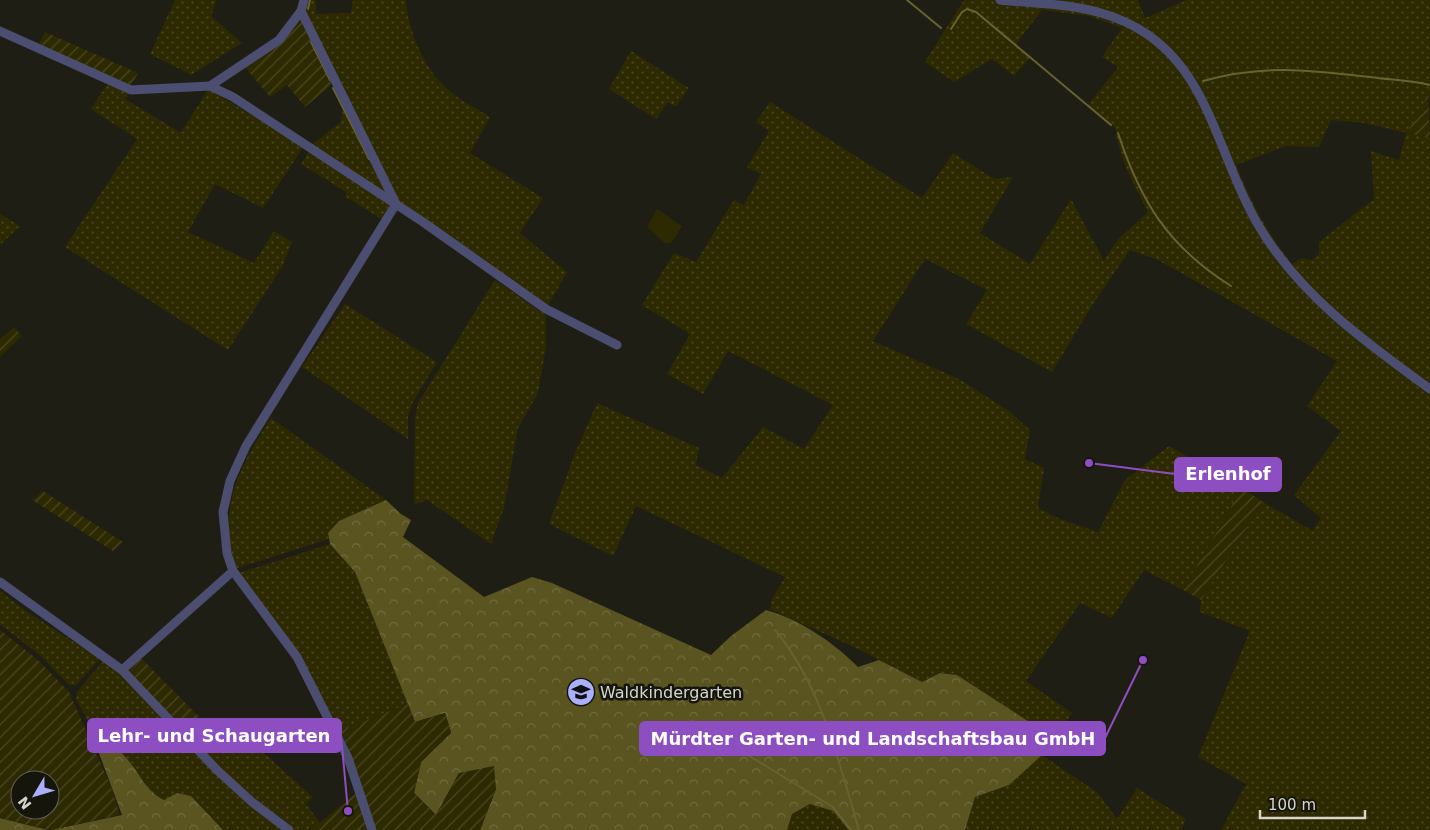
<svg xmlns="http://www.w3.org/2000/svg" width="1430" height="830" font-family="'DejaVu Sans',sans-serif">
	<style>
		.grass { fill: url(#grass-dots); fill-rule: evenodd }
		.forest { fill: url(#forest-crowns) }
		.garden { fill: url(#garden-furrows); fill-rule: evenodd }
		.pitch { fill: #2d2900 }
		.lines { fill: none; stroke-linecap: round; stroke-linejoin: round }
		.stream { stroke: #67622f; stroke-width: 2 }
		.minor { stroke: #4b4d71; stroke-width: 9 }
		.labels { text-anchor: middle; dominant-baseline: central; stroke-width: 5; stroke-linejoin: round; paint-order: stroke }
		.poi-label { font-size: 16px; fill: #d5d5ce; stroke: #16150c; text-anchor: start }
		.leader { fill: none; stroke: #8d4ec2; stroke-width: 2 }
		.callout-dot { fill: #8d4ec2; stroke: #16150c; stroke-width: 2 }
		.callout { fill: #8d4ec2; stroke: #8d4ec2; stroke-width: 2 }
		.callout-label { font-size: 18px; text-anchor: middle; font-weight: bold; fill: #fff }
	</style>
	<defs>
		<pattern id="grass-dots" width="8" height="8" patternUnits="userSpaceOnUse" patternTransform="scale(1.25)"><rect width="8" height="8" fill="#2d2900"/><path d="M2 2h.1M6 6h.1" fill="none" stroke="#4b4724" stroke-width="1.8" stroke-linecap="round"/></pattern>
		<pattern id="forest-crowns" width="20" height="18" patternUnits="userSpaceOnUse" patternTransform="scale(1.25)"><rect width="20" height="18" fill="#595420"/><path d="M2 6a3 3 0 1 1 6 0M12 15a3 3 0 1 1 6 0" fill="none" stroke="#706c3f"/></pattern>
		<pattern id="garden-furrows" width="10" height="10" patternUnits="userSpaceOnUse" patternTransform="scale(1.25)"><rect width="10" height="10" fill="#2d2900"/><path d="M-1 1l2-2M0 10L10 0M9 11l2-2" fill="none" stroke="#4b4724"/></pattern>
	</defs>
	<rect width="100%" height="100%" fill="#1f1e14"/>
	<g class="grass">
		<path d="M175 0H217L211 16 242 43 191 75 150 54Z"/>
		<path d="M304 0H316V14L351 13 353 0H406C406 24 424 67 442 84 455 98 474 107 490 117L470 153 543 198 520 233 567 272 546 309 310 146 341 122 344 100 301 11Z"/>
		<path d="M964 0H1138L1145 18 1187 0H1430V95L1407 133 1430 138V830H1221L1246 784 1198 757 1250 631 1200 612 1201 600 1263 502 1313 531 1321 518 1294 495 1341 431 1307 406 1337 361 1158 260 1130 250 1093 304 1052 372 966 324 987 290 925 259 873 341 959 379 1009 411 1030 430 1025 459 1044 468 1038 508 1060 519 1098 532 1125 480 1169 446 1242 488 1183 590 1144 570 1112 618 1080 603 1026 681 1072 713 1054 738 957 675 940 673 922 682 858 649 770 609 772 599 785 577 636 506 613 556 549 524 575 453 597 403 699 448 696 465 722 478 763 427 804 449 833 405 728 351 703 394 667 374 690 334 642 305 674 253 696 262 734 200 744 205 761 174 747 167 769 131 756 122 770 102 922 198 953 153 994 179 1013 177 980 233 1030 264 1071 199 1104 261 1117 240 1148 212C1134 185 1119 158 1115 128L1087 106 1118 67 1102 57 1122 28 1089 16 1042 10 1016 44 1030 58 1014 76 992 59 954 82 925 62ZM1331 120 1365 123 1406 133 1399 160 1371 151 1374 199 1319 242V254L1312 260 1302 258 1292 264C1268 234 1250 200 1236 165L1286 146 1319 147Z"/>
		<path d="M631 51 689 88 676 107 668 102 656 119 609 89Z"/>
		<path d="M108 83 130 92 125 99 181 133 208 89 304 146 263 208 215 184 188 232 254 263 274 231 292 242 282 267 228 350 65 247 137 139 91 109Z"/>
		<path d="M310 150 389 203V209L383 220 346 197V192L301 164Z"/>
		<path d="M0 214 20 226 0 245Z"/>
		<path d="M495 280 546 315V347L538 393 518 428 504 508 491 544 427 500 414 505 415 416 418 403Z"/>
		<path d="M345 304 437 362 413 402 408 416V439L302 367Z"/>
		<path d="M271 418 386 500 339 521 328 533 329 539 237 568C214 512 241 464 271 418Z"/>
		<path d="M330 544 355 572 408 704 339 731 299 656 239 573Z"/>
		<path d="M0 591 26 611 100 659 76 685H69L43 658 0 624Z"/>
		<path d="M103 661 120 672 282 830H223L191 796 177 793 164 800 151 794 143 780 111 744 95 734 76 699 77 692Z"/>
		<path d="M227 720 313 797 306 804 320 823 312 830H291L244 792 199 746Z"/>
		<path d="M1042 755 1098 793 1117 819 1137 788 1186 819 1181 830H965L975 797 1009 785Z"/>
		<path d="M810 804 833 811 849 830H787L792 814Z"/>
	</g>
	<g class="forest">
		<path d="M386 500 401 514 411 520 403 537 484 597 532 577 552 583 711 655 731 636 766 610C801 620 833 642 858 667L879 660 922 682 940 673 957 675 1054 738 1042 755 1009 785 975 797 965 830H849L833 811 810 804 792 814 787 830H480L496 789 459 773 436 815 414 793 421 762 451 733 445 713 415 722 355 572 330 544 328 533 339 521Z"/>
		<path d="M95 734C107 741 118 748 127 759 141 774 145 791 164 800L177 793 191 796 223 830H51L122 815 97 748Z"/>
		<path d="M0 818 48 830H0Z"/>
	</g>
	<g class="garden">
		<path d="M301 11 335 82 305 107 287 85 270 97 243 65 262 54Z"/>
		<path d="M45 32 138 73 130 87 38 45Z"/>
		<path d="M1428 95 1430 138 1407 133Z"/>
		<path d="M14 327 22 336 0 357V339Z"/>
		<path d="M1242 488 1263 502 1201 600 1183 590Z"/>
		<path d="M43 491 123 542 113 551 32 500Z"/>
		<path d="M0 630 38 660 69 692 111 787 120 815 51 830 0 818ZM20 780H50V810H20Z"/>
		<path d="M141 658 213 731 198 745 128 673Z"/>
		<path d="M408 704 415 722 445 713 451 732 421 762 414 793 436 815 459 773 494 766 496 789 480 830H375L352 759 339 731Z"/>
		<path d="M356 793 367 830H311Z"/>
	</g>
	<path class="pitch" d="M657 209 682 226 672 242 666 244 647 227Z"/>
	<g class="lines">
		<g class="stream">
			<path d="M907 0 941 28"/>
			<path d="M308 9 310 0"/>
			<path d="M951 29 962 12 967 9 976 12 1111 125"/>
			<path d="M311 42 330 80"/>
			<path d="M1203 81C1263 64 1309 70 1370 77 1389 80 1411 80 1430 85"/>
			<path d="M333 88 369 159"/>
			<path d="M1118 133C1141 203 1169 247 1231 286"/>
			<path d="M775 630C821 685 839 762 859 830"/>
			<path d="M692 721 833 807 851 830"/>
		</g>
		<g class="minor">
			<path d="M304 0 301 11 396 204"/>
			<path d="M1000 0C1034 4 1068 3 1101 13 1207 43 1211 143 1257 223 1298 294 1365 342 1430 389"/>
			<path d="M0 31 131 90 210 86 233 97 423 222 546 309 617 345"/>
			<path d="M210 86 279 40 301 11"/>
			<path d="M0 582 122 670 217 770 252 802 289 830"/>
			<path d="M122 670 233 571"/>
			<path d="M372 830 348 758 297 657 233 571 227 553 223 512 230 481 246 446 396 204"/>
		</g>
	</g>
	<defs>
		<g id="school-disc" transform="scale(1.4375)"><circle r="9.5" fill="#aab0fb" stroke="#16150c"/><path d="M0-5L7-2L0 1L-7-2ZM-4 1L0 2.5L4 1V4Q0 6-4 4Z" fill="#111"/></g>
	</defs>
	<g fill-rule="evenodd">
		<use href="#school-disc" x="581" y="692"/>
	</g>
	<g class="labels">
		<g class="poi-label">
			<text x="600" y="692">Waldkindergarten</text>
		</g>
	</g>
	<path class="leader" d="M1089 463L1175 474M348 811L341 735M1143 660L1105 738"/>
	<g class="callout-dot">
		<circle cx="1089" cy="463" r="5"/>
		<circle cx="348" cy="811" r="5"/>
		<circle cx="1143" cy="660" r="5"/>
	</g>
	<g class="callout">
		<rect x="1175" y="458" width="106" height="33" rx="5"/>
		<rect x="88" y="719" width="253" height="33" rx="5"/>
		<rect x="640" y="722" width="465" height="33" rx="5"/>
	</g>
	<g class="callout-label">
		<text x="1228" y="480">Erlenhof</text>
		<text x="214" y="742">Lehr- und Schaugarten</text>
		<text x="873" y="745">Mürdter Garten- und Landschaftsbau GmbH</text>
	</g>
	<g transform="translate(35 795) rotate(232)"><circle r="24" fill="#16150c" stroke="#62625a"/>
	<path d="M0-4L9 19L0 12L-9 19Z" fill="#aab0fb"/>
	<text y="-8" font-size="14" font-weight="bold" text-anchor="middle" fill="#d5d5ce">N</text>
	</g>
	<path d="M1260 810v8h105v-8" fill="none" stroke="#d5d5ce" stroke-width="2.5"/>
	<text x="1268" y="810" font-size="15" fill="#d5d5ce" stroke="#16150c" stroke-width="4" paint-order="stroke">100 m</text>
</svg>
